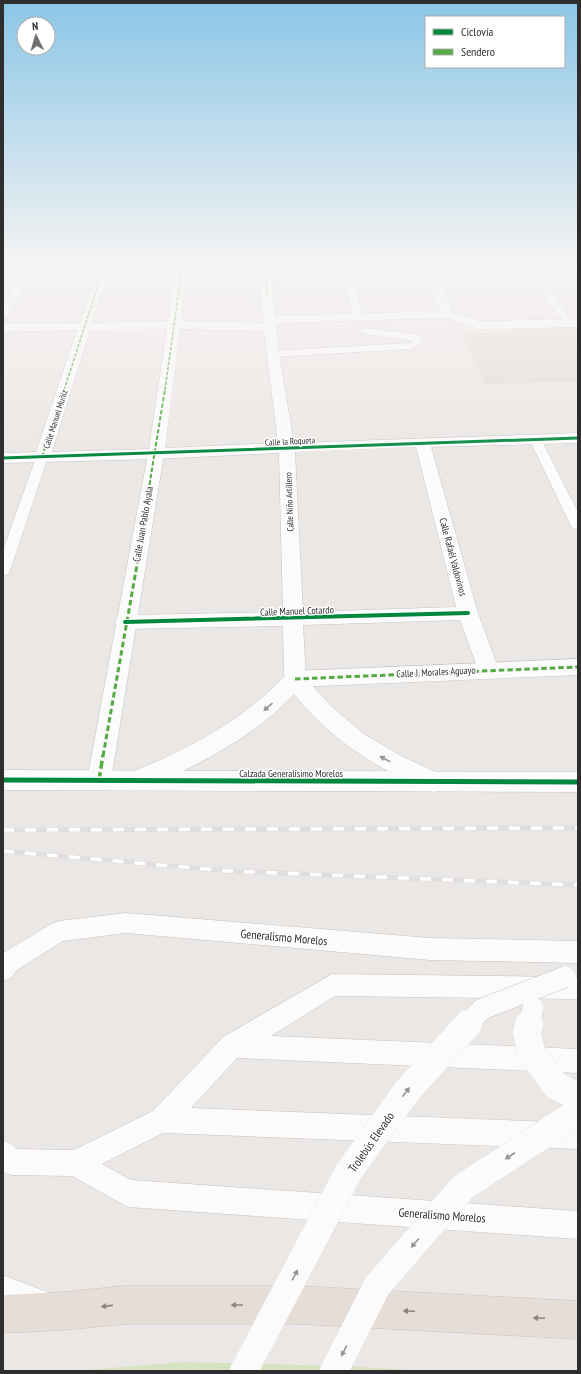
<svg xmlns="http://www.w3.org/2000/svg" width="581" height="1374" font-family="'PT Sans Narrow',sans-serif">
	<style>
		.education { fill: #e4dcd4 }
		.green { fill: #d6e3c1 }
		.lines { fill: none; stroke-linecap: round; stroke-linejoin: round }
		.service-casing { stroke: #c5c4c5; stroke-width: 1 }
		.pedestrian-casing { stroke: #c5c4c5; stroke-width: 1 }
		.minor-casing { stroke: #c5c4c5; stroke-width: 1 }
		.tertiary-casing { stroke: #c5c4c5; stroke-width: 1 }
		.trunk-casing { stroke: #c6c4c4; stroke-width: 1 }
		.service { fill: #fcfbfb; fill-rule: evenodd }
		.pedestrian { fill: #fcfbfb; fill-rule: evenodd }
		.minor { fill: #fcfbfb; fill-rule: evenodd }
		.tertiary { fill: #fcfbfb; fill-rule: evenodd }
		.trunk { fill: #e7ddd7; fill-rule: evenodd }
		.rail-casing { stroke: #dfdfe1; stroke-width: 5 }
		.rail { stroke: #fff; stroke-width: 3.5; stroke-dasharray: 11; stroke-linecap: butt }
		.service-bridge-far1-casing { stroke: #c5c4c5; stroke-width: 22; stroke-linecap: butt }
		.service-bridge-casing { stroke: #c5c4c5; stroke-width: 28; stroke-linecap: butt }
		.service-bridge-far1 { stroke: #fcfbfb; stroke-width: 21 }
		.service-bridge { stroke: #fcfbfb; stroke-width: 28 }
		.quiet-far3 { stroke: #54ab44; stroke-width: 1.5; stroke-dasharray: 3.5 1.5; stroke-linecap: butt }
		.quiet-far2 { stroke: #54ab44; stroke-width: 2; stroke-dasharray: 4.5 2; stroke-linecap: butt }
		.quiet-far1 { stroke: #54ab44; stroke-width: 3; stroke-dasharray: 5.5 3; stroke-linecap: butt }
		.quiet { stroke: #54ab44; stroke-width: 3.5; stroke-dasharray: 8 3.5; stroke-linecap: butt }
		.cycleway-far2-casing { stroke: #fff; stroke-width: 5 }
		.cycleway-far1-casing { stroke: #fff; stroke-width: 6 }
		.cycleway-casing { stroke: #fff; stroke-width: 8 }
		.cycleway-far2 { stroke: #00873e; stroke-width: 3 }
		.cycleway-far1 { stroke: #00873e; stroke-width: 4 }
		.cycleway { stroke: #00873e; stroke-width: 5 }
		.oneway { fill: #959494 }
		.oneway2 { fill: #8a8682 }
		.labels { text-anchor: middle; dominant-baseline: central; stroke-width: 3; stroke-linejoin: round; paint-order: stroke }
		.far-street-label { font-size: 9px; fill: #2e2e2e; stroke: #fff }
		.street-label { font-size: 10px; fill: #2e2e2e; stroke: #fff }
		.near-street-label { font-size: 12px; fill: #2e2e2e; stroke: #fff }
	</style>
	<rect width="100%" height="100%" fill="#ebe7e5"/>
	<path class="education" d="M578 326V382L485 384 462 333H513L510 327Z"/>
	<path class="green" d="M185 1362 340 1366 428 1371H74Z"/>
	<g class="lines">
		<g class="service-casing">
			<g id="service">
				<path d="M24 267H32L8 315 3 318V306Z"/>
				<path d="M340 267H348L364 317 362 319H356L354 317Z"/>
				<path d="M524 267H532L573 323 571 325H565Z"/>
				<path d="M364 328 416 334 419 335 423 342 411 349 272 357 267 354 272 351 409 343 413 341 361 333 359 331Z"/>
				<path d="M535 435 541 439 578 512V530L573 529 571 526 529 439Z"/>
				<path d="M42 453 48 457 10 571 8 574 3 576V550L36 457Z"/>
				<path d="M126 913 430 938 578 941V963L430 960 126 933 63 941 17 970 11 978 3 981V953L51 924 59 921Z"/>
				<path d="M332 974 578 977V999L335 996 271 1036 578 1049V1073L237 1058 191 1108 578 1123V1149L163 1133 102 1164 131 1180 578 1211V1239L128 1207 72 1176 11 1175 3 1172V1140L12 1144 17 1149 74 1150 153 1111 223 1037Z"/>
				<path d="M3 1275 47 1292 52 1302 47 1312 37 1317 3 1305Z"/>
			</g>
		</g>
		<g class="pedestrian-casing">
			<g id="pedestrian">
				<path d="M260 267H270L273 295 271 297H263L261 295Z"/>
				<path d="M156 449 162 451 164 454 111 780 108 787 99 790 90 787 87 780 148 454 150 451Z"/>
				<path d="M578 659V675L295 687 287 684 284 679 287 674 295 671Z"/>
			</g>
		</g>
		<g class="minor-casing">
			<path id="minor" d="M99 267H109L92 323 168 321 177 267H187L181 321 263 323 261 295 267 292 273 295 275 316 440 311 431 288 439 269 438 267 450 268 443 288 452 312 481 321 578 319V327L480 329 446 318 276 323 279 354 294 443 578 433V443L431 447 478 613 499 670 496 675 488 678 480 675 460 620 303 625 306 677 317 691 332 707 364 734 401 756 442 775 445 782 442 789 433 792 424 789C374 766 328 738 294 694 253 738 199 765 144 788L135 791 126 788 123 781 126 774C186 751 239 723 284 677L283 626 125 629 118 627 115 622 118 617 125 615 283 612 279 453 156 459 3 463V453L36 452 77 330 3 332V324L80 323ZM167 329 149 449 52 452 90 330ZM180 329 264 331 278 443 165 448ZM416 447 456 607 303 612 295 452Z"/>
		</g>
		<g class="tertiary-casing">
			<path id="tertiary" d="M3 770 578 772V792L3 790Z"/>
		</g>
		<g class="trunk-casing">
			<path id="trunk" d="M124 1286H299L578 1301V1339L299 1324H124L64 1330 3 1333V1295L64 1292Z"/>
		</g>
		<use href="#service" class="service"/>
		<use href="#pedestrian" class="pedestrian"/>
		<use href="#minor" class="minor"/>
		<use href="#tertiary" class="tertiary"/>
		<use href="#trunk" class="trunk"/>
		<g class="rail-casing">
			<g id="rail">
				<path d="M3 830 578 828"/>
				<path d="M3 851 228 871 578 885"/>
			</g>
		</g>
		<use href="#rail" class="rail"/>
		<g class="service-bridge-far1-casing">
			<g id="service-bridge-far1">
				<path d="M467 1025 482 1009 565 977"/>
				<path d="M529 1025 533 1008"/>
			</g>
		</g>
		<g class="service-bridge-casing">
			<g id="service-bridge">
				<path d="M529 1024 527 1033 531 1052 555 1085 578 1097"/>
				<path d="M244 1371 349 1171 407 1091 468 1024"/>
				<path d="M334 1371 377 1286 463 1187 578 1112"/>
			</g>
		</g>
		<use href="#service-bridge-far1" class="service-bridge-far1"/>
		<use href="#service-bridge" class="service-bridge"/>
		<g class="quiet-far3">
			<path d="M265 267 267 295"/>
			<path d="M64 390 104 267"/>
			<path d="M165 390 182 267"/>
		</g>
		<g class="quiet-far2">
			<path d="M42 457 64 389"/>
			<path d="M139 549 165 389"/>
		</g>
		<g class="quiet-far1">
			<path d="M295 679 578 667"/>
			<path d="M103 756 140 548"/>
		</g>
		<path class="quiet" d="M99 780 103 755"/>
		<g class="cycleway-far2-casing">
			<path id="cycleway-far2" d="M3 458 578 438"/>
		</g>
		<g class="cycleway-far1-casing">
			<path id="cycleway-far1" d="M125 622 468 613"/>
		</g>
		<g class="cycleway-casing">
			<path id="cycleway" d="M3 780 578 782"/>
		</g>
		<use href="#cycleway-far2" class="cycleway-far2"/>
		<use href="#cycleway-far1" class="cycleway-far1"/>
		<use href="#cycleway" class="cycleway"/>
	</g>
	<defs><path id="oneway-solid" d="M-6-.8H1V-3.2L6.5 0L1 3.2V.8H-6Z"/></defs>
	<g class="oneway">
		<use href="#oneway-solid" transform="translate(268 707) rotate(138)"/>
		<use href="#oneway-solid" transform="translate(385 759) rotate(-152)"/>
		<use href="#oneway-solid" transform="translate(406 1092) rotate(-52)"/>
		<use href="#oneway-solid" transform="translate(510 1156) rotate(147)"/>
		<use href="#oneway-solid" transform="translate(415 1243) rotate(131)"/>
		<use href="#oneway-solid" transform="translate(295 1275) rotate(-62)"/>
		<use href="#oneway-solid" transform="translate(344 1351) rotate(117)"/>
	</g>
	<g class="oneway2">
		<use href="#oneway-solid" transform="translate(237 1305) rotate(-180)"/>
		<use href="#oneway-solid" transform="translate(107 1306) rotate(174)"/>
		<use href="#oneway-solid" transform="translate(409 1311) rotate(-177)"/>
		<use href="#oneway-solid" transform="translate(539 1318) rotate(-177)"/>
	</g>
	<linearGradient id="sky" x2="0" y2="1"><stop stop-color="#8bc6e7"/><stop offset="0.58" stop-color="#f6f4f3"/><stop offset="1" stop-color="#f6f4f3" stop-opacity="0"/></linearGradient>
	<rect width="581" height="459" fill="url(#sky)"/>
	<g class="labels">
		<g class="far-street-label">
			<text transform="translate(55 419) rotate(-72)">Calle Manuel Muñiz</text>
			<text transform="translate(290 441) rotate(-3)">Calle la Roqueta</text>
			<text transform="translate(289 502) rotate(-92)">Calle Niño Artillero</text>
		</g>
		<g class="street-label">
			<text transform="translate(143 524) rotate(-80)">Calle Juan Pablo Ayala</text>
			<text transform="translate(453 557) rotate(75)">Calle Rafaél Valdovinos</text>
			<text transform="translate(297 611) rotate(-2)">Calle Manuel Cotardo</text>
			<text transform="translate(436 672) rotate(-3)">Calle J. Morales Aguayo</text>
			<text x="291" y="773">Calzada Generalísimo Morelos</text>
		</g>
		<g class="near-street-label">
			<text transform="translate(284 937) rotate(5)">Generalismo Morelos</text>
			<text transform="translate(371 1142) rotate(-55)">Trolebús Elevado</text>
			<text transform="translate(442 1215) rotate(4)">Generalismo Morelos</text>
		</g>
	</g>
	<rect width="581" height="1374" fill="none" stroke="#2e2e2e" stroke-width="8"/>
	<rect x="425" y="16" width="140" height="52" fill="#ffffff" stroke="#ababab"/>
	<rect x="433" y="29" width="20" height="6" fill="#00873e" stroke="#ababab"/>
	<text x="461" y="36" font-size="12" fill="#2e2e2e">Ciclovía</text>
	<rect x="433" y="49" width="20" height="6" fill="#54ab44" stroke="#ababab"/>
	<text x="461" y="56" font-size="12" fill="#2e2e2e">Sendero</text>
	<g transform="translate(36 36) rotate(355)"><circle r="19" fill="#ffffff" stroke="#ababab"/>
	<path d="M0-3L7 15L0 10L-7 15Z" fill="#706f6e"/>
	<text y="-6" font-size="11" font-weight="bold" text-anchor="middle" fill="#2e2e2e">N</text>
	</g>
</svg>
